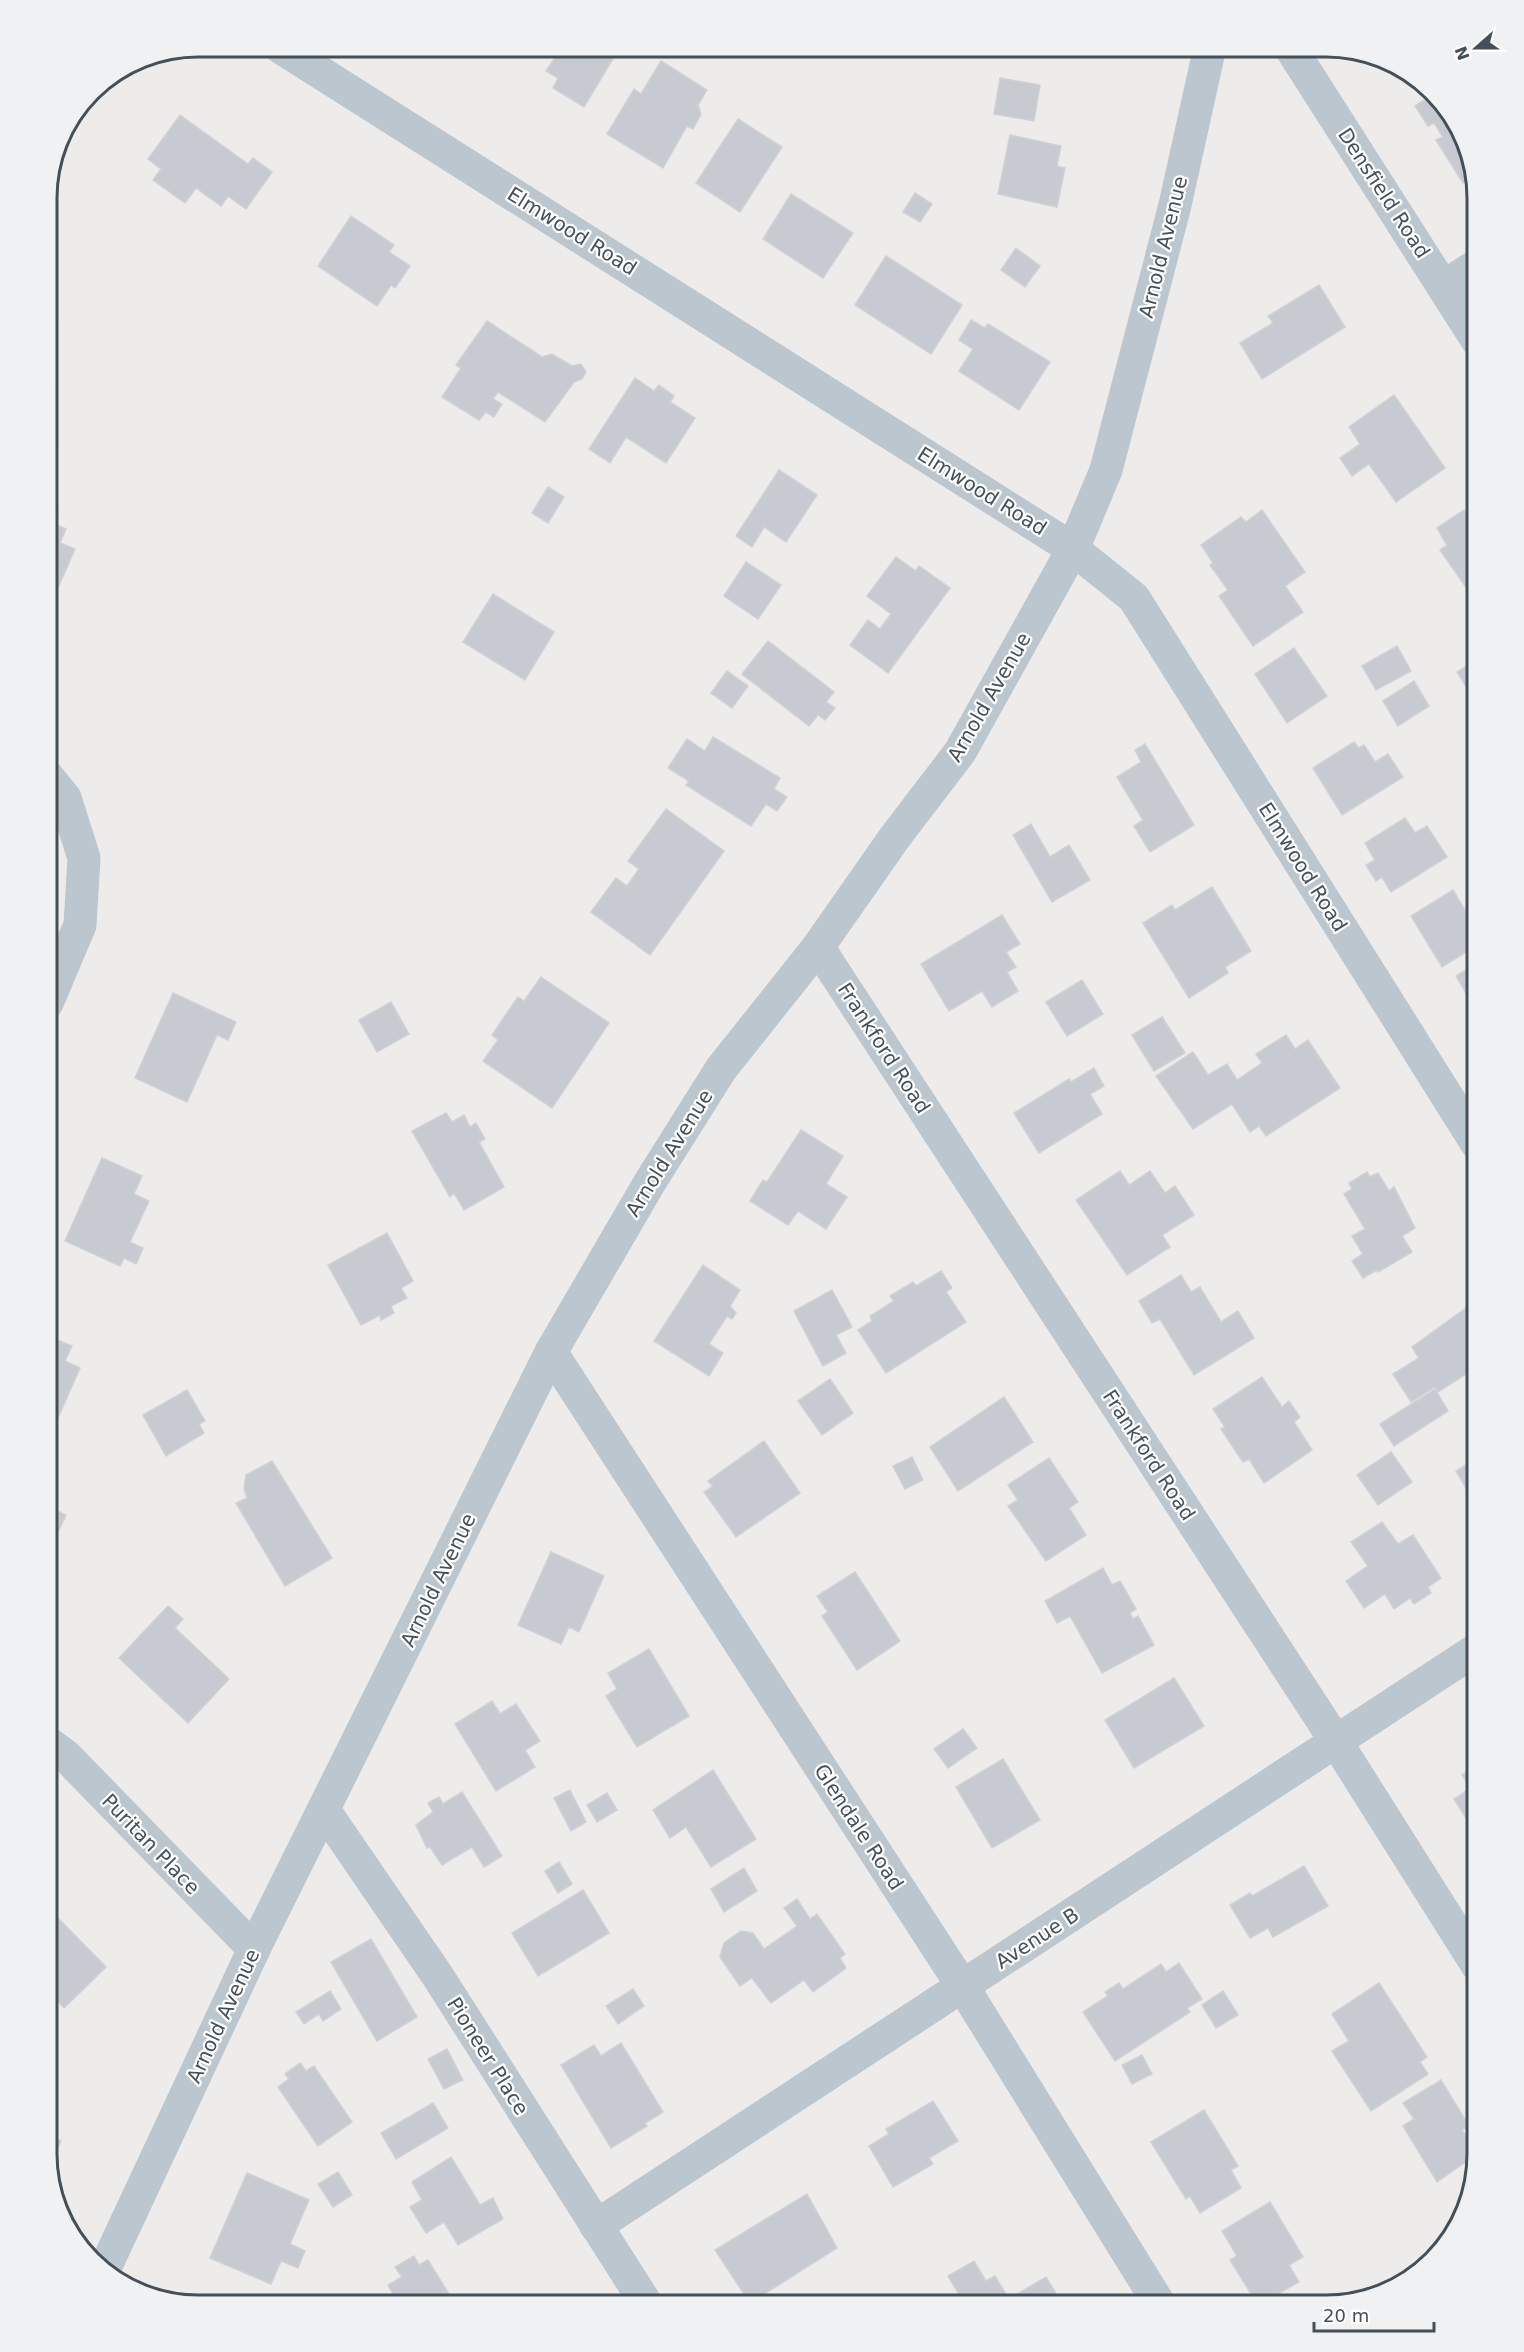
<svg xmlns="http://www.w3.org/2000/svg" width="1524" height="2352" font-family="'DejaVu Sans',sans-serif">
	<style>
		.building { fill: #c7cad0; stroke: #cfd1d7; stroke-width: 1.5 }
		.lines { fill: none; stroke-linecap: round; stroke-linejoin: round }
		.minor { stroke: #bbc6ce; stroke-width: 33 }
		.tertiary { stroke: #bbc6ce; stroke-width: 33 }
		.labels { text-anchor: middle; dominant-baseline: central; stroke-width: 4.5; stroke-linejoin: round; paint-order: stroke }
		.street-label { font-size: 20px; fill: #434f59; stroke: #fff }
		.rim { fill: none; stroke: #434f59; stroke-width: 3 }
	</style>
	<rect width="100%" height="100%" fill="#eeebeb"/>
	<g class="building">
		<path d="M562 47H597L614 57 584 107 553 88 558 78 546 71Z"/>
		<path d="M661 61 707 90 698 105 701 114 693 129 687 126 663 168 607 134 634 89 641 94Z"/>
		<path d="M1000 78 1040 85 1034 121 994 114Z"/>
		<path d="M1432 95 1450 114 1446 116 1454 129 1458 126 1472 177 1463 183 1436 140 1443 137 1434 123 1428 126 1415 106Z"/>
		<path d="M180 115 248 164 253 158 272 172 246 209 228 196 221 206 196 188 185 203 153 180 161 169 148 159Z"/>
		<path d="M738 119 782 147 740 212 696 183Z"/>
		<path d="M1010 135 1061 146 1057 166 1065 168 1057 207 998 194Z"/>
		<path d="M915 193 932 204 920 222 903 212Z"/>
		<path d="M791 194 853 233 823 278 763 239Z"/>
		<path d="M351 216 394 245 389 252 410 266 395 288 391 285 377 306 318 266Z"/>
		<path d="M1016 248 1040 266 1025 287 1001 270Z"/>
		<path d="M886 256 962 305 931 354 855 305Z"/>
		<path d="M1319 285 1345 327 1262 379 1240 343 1273 323 1268 316Z"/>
		<path d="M971 320 985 328 988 324 1050 362 1019 410 959 371 973 349 959 340Z"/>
		<path d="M487 321 542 357 552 354 572 366 581 364 586 372 582 379 574 382 545 422 498 392 493 399 502 404 494 417 486 412 479 420 442 397 461 368 456 365Z"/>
		<path d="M635 378 654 391 659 385 674 396 670 402 695 418 666 463 626 437 610 463 589 449Z"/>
		<path d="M1394 395 1445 468 1396 502 1369 464 1352 476 1340 458 1360 444 1349 427Z"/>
		<path d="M779 470 817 495 786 542 764 527 752 547 736 536Z"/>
		<path d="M548 487 564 497 548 523 532 513Z"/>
		<path d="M1262 510 1305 572 1285 586 1303 612 1253 646 1219 596 1228 590 1210 565 1213 563 1201 545 1241 517 1246 522Z"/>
		<path d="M1464 510 1477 531V603L1440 550 1447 545 1437 528Z"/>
		<path d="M47 521 66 529 60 543 75 549 58 588 47 583Z"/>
		<path d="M896 557 916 571 919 566 950 588 888 673 850 645 868 620 880 629 891 614 867 596Z"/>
		<path d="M746 562 781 585 758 619 724 596Z"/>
		<path d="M493 594 554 632 525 680 463 642Z"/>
		<path d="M768 641 834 692 826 702 835 708 825 720 818 715 809 726 742 674Z"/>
		<path d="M1397 646 1411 671 1376 690 1362 666Z"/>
		<path d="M1294 648 1327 696 1287 723 1255 674Z"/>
		<path d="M1477 660V692L1472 696 1457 672Z"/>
		<path d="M727 671 748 686 732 708 711 693Z"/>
		<path d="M1414 681 1429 706 1398 726 1383 701Z"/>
		<path d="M713 737 780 778 774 789 787 797 777 811 766 804 751 826 686 785 689 781 668 768 687 739 705 751Z"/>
		<path d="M1354 742 1359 748 1364 745 1375 762 1388 754 1403 777 1342 815 1313 768Z"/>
		<path d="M1145 744 1194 825 1150 852 1134 826 1143 820 1117 777 1141 762 1135 750Z"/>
		<path d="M666 809 724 851 650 955 591 912 616 878 627 886 639 869 628 861Z"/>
		<path d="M1405 818 1415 833 1427 826 1447 857 1391 892 1382 877 1376 881 1366 865 1375 860 1365 843Z"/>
		<path d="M1031 824 1050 857 1069 845 1090 880 1052 902 1013 835Z"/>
		<path d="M1212 887 1251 951 1225 967 1228 973 1189 998 1143 923 1172 905 1175 910Z"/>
		<path d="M1453 890 1469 917 1477 911V945L1442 967 1411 916Z"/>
		<path d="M1002 915 1020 944 1006 952 1016 967 1007 972 1018 991 992 1007 982 991 949 1011 921 964Z"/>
		<path d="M1477 963V1012L1456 976Z"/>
		<path d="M541 977 609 1023 552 1108 483 1061 498 1040 492 1035 518 997 524 1001Z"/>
		<path d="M1082 980 1103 1014 1067 1036 1046 1002Z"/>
		<path d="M173 993 236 1022 228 1040 217 1035 187 1102 135 1078Z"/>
		<path d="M391 1002 409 1034 377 1052 359 1020Z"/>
		<path d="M1162 1017 1185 1053 1154 1071 1132 1035Z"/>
		<path d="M1286 1035 1295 1049 1308 1040 1340 1088 1266 1136 1259 1126 1250 1132 1232 1104 1193 1129 1156 1076 1193 1052 1208 1075 1227 1064 1237 1080 1262 1063 1256 1054Z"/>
		<path d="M1094 1068 1104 1086 1090 1094 1102 1114 1039 1153 1014 1113 1069 1079 1071 1082Z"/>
		<path d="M446 1113 452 1122 464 1115 470 1127 476 1123 485 1139 479 1142 504 1187 464 1210 454 1193 450 1197 412 1131Z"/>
		<path d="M801 1130 843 1156 826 1184 847 1197 826 1229 798 1211 788 1225 750 1201 763 1180 767 1182Z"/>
		<path d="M102 1158 142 1176 134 1194 149 1201 130 1242 143 1248 136 1264 124 1258 120 1266 65 1241Z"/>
		<path d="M1120 1171 1129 1185 1150 1171 1165 1193 1175 1186 1194 1215 1162 1235 1170 1247 1127 1275 1076 1200Z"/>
		<path d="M1367 1172 1370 1177 1378 1173 1389 1191 1394 1187 1415 1228 1402 1236 1412 1252 1378 1272 1377 1270 1363 1278 1352 1261 1363 1254 1352 1236 1365 1229 1344 1194 1352 1189 1349 1183Z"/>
		<path d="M387 1233 413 1281 401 1288 407 1298 391 1306 394 1313 381 1320 380 1315 361 1325 328 1265Z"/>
		<path d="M703 1265 740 1290 730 1306 736 1313 732 1319 727 1316 709 1344 723 1353 709 1376 654 1341Z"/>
		<path d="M941 1271 952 1288 946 1292 966 1322 886 1373 858 1330 872 1321 870 1316 894 1301 890 1296 913 1282 916 1286Z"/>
		<path d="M1181 1275 1191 1292 1200 1287 1221 1322 1238 1311 1254 1338 1194 1375 1160 1319 1152 1323 1139 1301Z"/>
		<path d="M832 1290 852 1327 836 1335 846 1353 823 1366 794 1311Z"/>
		<path d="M1466 1308 1469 1313 1477 1308V1373L1469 1378 1466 1374 1438 1392 1435 1387 1411 1402 1393 1374 1419 1358 1412 1347Z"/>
		<path d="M47 1336 72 1346 65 1361 80 1368 49 1438 47 1437Z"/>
		<path d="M1262 1377 1282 1407 1289 1401 1300 1417 1294 1422 1312 1450 1264 1483 1249 1459 1243 1462 1221 1429 1225 1427 1213 1409Z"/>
		<path d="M830 1379 853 1413 822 1435 798 1401Z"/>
		<path d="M1435 1389 1448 1411 1394 1446 1380 1424Z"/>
		<path d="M187 1390 205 1421 199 1424 204 1433 166 1456 143 1415Z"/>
		<path d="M1004 1397 1033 1442 958 1491 930 1447Z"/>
		<path d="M764 1441 800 1493 736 1537 704 1492 713 1486 708 1481Z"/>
		<path d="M1391 1452 1412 1482 1378 1505 1357 1475Z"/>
		<path d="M912 1457 923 1480 905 1489 893 1466Z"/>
		<path d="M1049 1458 1078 1502 1069 1508 1086 1535 1046 1561 1008 1506 1018 1500 1008 1485Z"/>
		<path d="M1477 1458V1507L1456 1471Z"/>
		<path d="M272 1461 332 1558 285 1586 236 1503 247 1498 244 1488 246 1475Z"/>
		<path d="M47 1506 66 1515 47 1556Z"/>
		<path d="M1382 1522 1398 1544 1413 1535 1441 1578 1428 1587 1431 1593 1414 1604 1410 1598 1394 1609 1385 1594 1364 1608 1346 1581 1368 1566 1351 1542Z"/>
		<path d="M551 1552 604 1576 579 1632 569 1627 561 1644 518 1625Z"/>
		<path d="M1103 1568 1112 1585 1120 1581 1136 1609 1130 1613 1133 1619 1138 1616 1154 1645 1102 1673 1070 1616 1057 1623 1045 1601Z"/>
		<path d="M855 1572 900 1641 857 1670 822 1616 828 1612 817 1596Z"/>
		<path d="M168 1606 183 1619 175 1628 229 1679 188 1723 119 1658Z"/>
		<path d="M649 1649 689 1716 637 1747 606 1696 617 1689 608 1673Z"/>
		<path d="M1174 1678 1204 1726 1134 1768 1105 1720Z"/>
		<path d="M492 1701 500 1714 516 1704 540 1741 525 1750 535 1767 496 1791 455 1724Z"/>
		<path d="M963 1729 977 1748 948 1768 934 1749Z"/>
		<path d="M1003 1759 1040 1820 992 1848 956 1787Z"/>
		<path d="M1477 1765V1830L1475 1832 1454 1799 1471 1788 1462 1775Z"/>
		<path d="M713 1770 756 1839 711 1867 686 1827 670 1838 653 1810Z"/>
		<path d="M570 1790 586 1822 571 1831 554 1798Z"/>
		<path d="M462 1792 502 1856 484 1867 472 1847 442 1865 430 1847 427 1848 416 1825 433 1812 428 1803 439 1797 443 1804Z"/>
		<path d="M607 1793 617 1810 597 1822 587 1805Z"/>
		<path d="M559 1862 572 1884 558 1893 545 1871Z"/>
		<path d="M1304 1866 1328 1906 1273 1937 1268 1928 1250 1938 1230 1905 1250 1893 1252 1896Z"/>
		<path d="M744 1868 757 1891 724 1912 711 1889Z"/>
		<path d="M583 1890 609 1933 538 1976 512 1933Z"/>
		<path d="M797 1899 810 1919 817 1914 845 1954 840 1958 846 1968 813 1992 804 1980 771 2003 752 1978 740 1986 720 1957 724 1943 741 1931 753 1933 764 1949 797 1926 784 1908Z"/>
		<path d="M47 1907 106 1967 64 2008 47 1990Z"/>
		<path d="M371 1939 417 2017 377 2041 331 1962Z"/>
		<path d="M1179 1963 1202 1999 1187 2008 1190 2012 1115 2061 1083 2012 1108 1996 1105 1992 1119 1983 1123 1989 1161 1964 1166 1972Z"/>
		<path d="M1379 1983 1427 2057 1420 2062 1428 2074 1371 2111 1332 2051 1349 2041 1332 2014Z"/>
		<path d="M633 1989 644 2006 618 2024 606 2006Z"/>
		<path d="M330 1991 341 2009 323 2021 319 2014 304 2024 296 2012Z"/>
		<path d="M1223 1991 1238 2015 1216 2028 1202 2005Z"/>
		<path d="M621 2043 663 2112 645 2123 647 2126 611 2148 561 2065 594 2045 601 2056Z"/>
		<path d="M447 2049 463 2080 444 2089 428 2059Z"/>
		<path d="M1142 2055 1152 2074 1132 2084 1122 2065Z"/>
		<path d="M300 2063 306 2071 314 2066 352 2122 318 2146 278 2087 289 2079 285 2074Z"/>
		<path d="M1441 2080 1469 2126 1462 2130 1477 2154 1437 2182 1403 2126 1414 2119 1403 2103Z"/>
		<path d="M933 2101 958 2141 929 2158 933 2164 893 2187 869 2146 889 2134 886 2129Z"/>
		<path d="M433 2103 448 2128 396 2159 381 2133Z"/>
		<path d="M1204 2110 1238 2166 1231 2170 1241 2188 1200 2213 1190 2196 1186 2199 1151 2142Z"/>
		<path d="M47 2134 61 2141 49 2165 46 2154Z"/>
		<path d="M451 2157 480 2205 493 2198 503 2219 458 2245 444 2222 426 2233 410 2207 422 2200 412 2182Z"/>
		<path d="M338 2172 352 2195 333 2207 318 2184Z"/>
		<path d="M247 2173 309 2200 290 2244 305 2251 298 2268 281 2261 271 2284 210 2258Z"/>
		<path d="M807 2194 837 2248 750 2303 715 2250Z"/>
		<path d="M1270 2202 1303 2257 1289 2265 1299 2282 1258 2305 1230 2260 1237 2256 1222 2231Z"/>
		<path d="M414 2256 419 2265 428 2260 452 2299 442 2305H399L388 2285 402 2277 395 2267Z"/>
		<path d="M974 2261 986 2281 995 2276 1009 2299 1046 2277 1063 2305H957L963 2301 948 2276Z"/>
		<path d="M1330 2296 1334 2303 1314 2305Z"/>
		<path d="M375 2299 379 2305H365Z"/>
	</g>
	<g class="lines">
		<g class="minor">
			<path d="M280 47 1073 549 1134 598 1477 1144"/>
			<path d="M1290 47 1477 340"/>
			<path d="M1443 287 1477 265"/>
			<path d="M818 947 1337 1743 1477 1965"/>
			<path d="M47 1003 80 925 84 858 65 798 47 776"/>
			<path d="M551 1352 963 1987 1160 2305"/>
			<path d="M47 1742 66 1756 254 1949"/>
			<path d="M324 1810 439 1978 647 2305"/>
			<path d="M596 2226 1477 1649"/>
		</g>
		<path class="tertiary" d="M105 2268 254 1949 551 1352 650 1182 721 1069 818 947 895 837 960 752 1073 549 1106 470 1175 205 1210 47"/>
	</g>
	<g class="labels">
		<g class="street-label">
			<text transform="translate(1384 193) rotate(57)">Densfield Road</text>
			<text transform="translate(572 231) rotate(32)">Elmwood Road</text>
			<text transform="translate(1163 247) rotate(-76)">Arnold Avenue</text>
			<text transform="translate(982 491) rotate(32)">Elmwood Road</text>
			<text transform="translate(989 697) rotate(-60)">Arnold Avenue</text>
			<text transform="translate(1303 867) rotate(58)">Elmwood Road</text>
			<text transform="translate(884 1048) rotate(57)">Frankford Road</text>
			<text transform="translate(669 1153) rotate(-58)">Arnold Avenue</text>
			<text transform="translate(1149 1455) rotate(57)">Frankford Road</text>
			<text transform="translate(438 1580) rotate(-64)">Arnold Avenue</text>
			<text transform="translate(859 1827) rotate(57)">Glendale Road</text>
			<text transform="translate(151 1844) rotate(46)">Puritan Place</text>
			<text transform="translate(1037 1938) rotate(-33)">Avenue B</text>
			<text transform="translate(223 2016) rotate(-65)">Arnold Avenue</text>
			<text transform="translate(488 2056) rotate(58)">Pioneer Place</text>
		</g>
	</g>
	<path d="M0 0H1524V2352H0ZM198 57H1326A141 141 0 0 1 1467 198V2154A141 141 0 0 1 1326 2295H198A141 141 0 0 1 57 2154V198A141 141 0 0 1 198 57Z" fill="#f0f1f2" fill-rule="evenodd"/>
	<path class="rim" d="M198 57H1326A141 141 0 0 1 1467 198V2154A141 141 0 0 1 1326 2295H198A141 141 0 0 1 57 2154V198A141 141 0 0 1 198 57Z"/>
	<g transform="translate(1476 48) rotate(249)" stroke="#ffffff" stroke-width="4.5" paint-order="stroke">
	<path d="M0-4.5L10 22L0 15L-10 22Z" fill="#434f59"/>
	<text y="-9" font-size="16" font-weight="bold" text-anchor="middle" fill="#434f59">N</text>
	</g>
	<path d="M1314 2322v9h120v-9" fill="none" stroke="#434f59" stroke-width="3"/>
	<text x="1323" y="2322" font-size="18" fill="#434f59" stroke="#ffffff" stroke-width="4.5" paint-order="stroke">20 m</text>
</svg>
